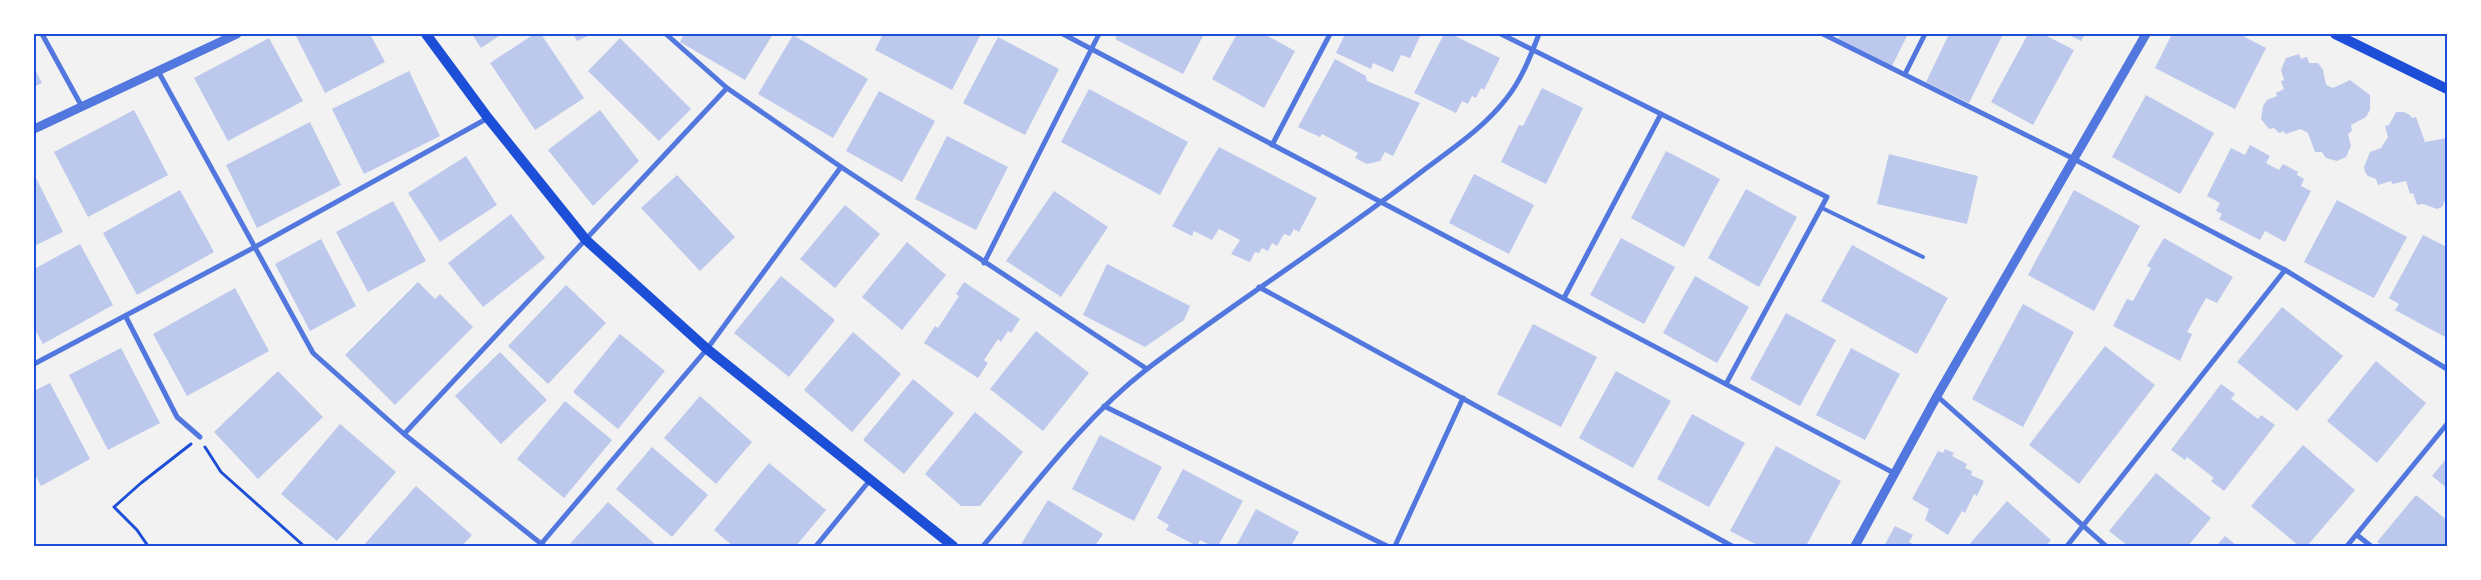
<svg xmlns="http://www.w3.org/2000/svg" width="2481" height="580" font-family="Figtree,sans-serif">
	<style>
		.building { fill: #bdc9ec }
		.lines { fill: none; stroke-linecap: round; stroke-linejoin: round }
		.path { stroke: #1d4ed8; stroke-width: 3 }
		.service { stroke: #5277de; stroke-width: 4 }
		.minor { stroke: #5277de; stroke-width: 5 }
		.tertiary { stroke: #5277de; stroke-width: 9 }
		.secondary { stroke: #1d4ed8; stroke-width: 10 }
		.neatline { fill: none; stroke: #1d4ed8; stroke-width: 2 }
	</style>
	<rect width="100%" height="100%" fill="#f2f2f2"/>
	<g class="building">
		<path d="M295 34H370L385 62 325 93Z"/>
		<path d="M472 34H502L481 48Z"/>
		<path d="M534 34H541L584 98 535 130 490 63Z"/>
		<path d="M573 34H592L577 41Z"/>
		<path d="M684 34H773L745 80 680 42Z"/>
		<path d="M883 34H981L952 90 875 50Z"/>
		<path d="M1118 34H1204L1183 74 1115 39Z"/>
		<path d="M1237 34H1264L1295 51 1264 108 1212 79Z"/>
		<path d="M1345 34H1421L1410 58 1401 55 1393 72 1373 63 1371 69 1336 53Z"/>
		<path d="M1444 34H1451L1500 58 1484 90 1481 88 1476 98 1472 96 1468 104 1462 101 1456 113 1414 93Z"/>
		<path d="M1841 34H1908L1892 66 1838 39Z"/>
		<path d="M1949 34H2003L1969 103 1926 82Z"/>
		<path d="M2028 34H2043L2074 50 2033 125 1991 102Z"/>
		<path d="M2067 34H2085L2081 41Z"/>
		<path d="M2172 34H2239L2266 48 2235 109 2155 68Z"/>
		<path d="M793 35 868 79 833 138 758 94Z"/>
		<path d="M998 37 1059 69 1025 135 963 103Z"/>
		<path d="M269 38 303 101 228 141 194 78Z"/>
		<path d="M620 38 691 109 659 141 588 71Z"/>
		<path d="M2299 54 2301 59 2307 57 2309 63H2318L2323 70 2326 85 2333 88 2350 80 2370 95V110L2366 117 2351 125 2352 131 2348 134 2351 146 2346 157 2337 161 2326 158 2322 152H2315L2308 133 2301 129 2285 134 2284 131 2279 133 2274 128 2269 129 2261 119 2263 106 2267 100 2277 96 2276 93 2284 89 2281 81 2284 80 2281 70 2286 58Z"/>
		<path d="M1335 59 1366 76 1367 81 1420 103 1393 156 1385 152 1380 161 1367 164 1355 158 1358 153 1322 134 1320 137 1298 127Z"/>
		<path d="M34 67 42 83 34 87Z"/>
		<path d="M409 71 440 136 364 174 332 109Z"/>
		<path d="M1542 88 1583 108 1546 184 1501 162 1519 125 1523 126Z"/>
		<path d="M1089 89 1188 142 1160 195 1061 142Z"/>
		<path d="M879 91 935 121 902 182 846 151Z"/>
		<path d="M2146 95 2214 133 2180 194 2112 157Z"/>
		<path d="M134 110 168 175 88 217 54 152Z"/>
		<path d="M600 110 639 161 593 206 548 150Z"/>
		<path d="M2396 112H2404L2410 115 2412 118 2416 117 2425 142 2447 138V196L2442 207 2437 209 2423 204 2417 205 2413 193 2410 194 2406 181 2392 184 2391 181 2378 185 2376 179 2368 176 2365 172 2364 167 2370 152 2381 148 2388 137 2385 126 2389 125Z"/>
		<path d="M310 122 341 185 257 228 226 165Z"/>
		<path d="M947 136 1008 167 976 230 915 199Z"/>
		<path d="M2250 145 2270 156 2266 163 2279 170 2283 164 2298 172 2297 175 2304 179 2301 186 2311 191 2285 242 2265 231 2260 240 2219 219 2222 214 2216 211 2220 203 2207 196 2231 148 2245 155Z"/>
		<path d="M1219 147 1317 198 1299 232 1294 229 1290 236 1284 234 1277 246 1272 243 1268 251 1262 248 1259 253 1255 252 1250 262 1231 254 1240 240 1219 229 1212 240 1194 231 1192 236 1172 226Z"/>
		<path d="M1666 151 1720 179 1684 247 1631 218Z"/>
		<path d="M1889 154 1978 176 1967 224 1877 204Z"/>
		<path d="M466 156 497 205 440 242 408 193Z"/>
		<path d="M34 174 63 232 34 246Z"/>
		<path d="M1474 174 1534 205 1509 254 1449 223Z"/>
		<path d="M677 175 735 237 700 271 641 208Z"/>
		<path d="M1746 189 1797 217 1759 287 1708 258Z"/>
		<path d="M180 190 214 252 137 295 103 233Z"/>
		<path d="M2074 190 2140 226 2094 311 2028 275Z"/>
		<path d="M1054 191 1108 227 1061 297 1006 261Z"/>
		<path d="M2337 200 2407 237 2374 298 2304 262Z"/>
		<path d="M393 201 426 261 368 292 336 232Z"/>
		<path d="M845 205 880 234 835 288 800 259Z"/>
		<path d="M511 214 545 258 483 307 448 263Z"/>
		<path d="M2423 235 2447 247V338L2395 310 2399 304 2389 298Z"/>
		<path d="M1621 238 1675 267 1644 324 1590 295Z"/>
		<path d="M2164 238 2233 277 2217 303 2206 298 2187 332 2192 334 2180 361 2113 326 2127 299 2133 301 2151 268 2147 266Z"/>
		<path d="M321 239 356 306 310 331 275 264Z"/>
		<path d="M907 242 946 275 902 330 862 297Z"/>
		<path d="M80 244 113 305 43 344 34 328V269Z"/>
		<path d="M1852 245 1948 298 1917 354 1821 301Z"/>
		<path d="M1107 264 1190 306 1184 320 1145 347 1083 315Z"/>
		<path d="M781 276 835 320 789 377 734 333Z"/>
		<path d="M1695 276 1749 307 1717 363 1663 333Z"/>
		<path d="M418 282 435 299 440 294 473 327 395 405 345 355Z"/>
		<path d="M964 282 1020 319 1011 333 1008 331 1001 342 998 339 984 360 988 363 978 378 924 343 935 326 938 328 959 296 956 294Z"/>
		<path d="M566 285 606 323 548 384 508 346Z"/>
		<path d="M235 288 269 351 187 396 153 334Z"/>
		<path d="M2023 304 2074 332 2023 427 1972 399Z"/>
		<path d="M2282 307 2343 356 2297 411 2237 362Z"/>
		<path d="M1786 313 1836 340 1800 406 1750 379Z"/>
		<path d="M1533 324 1597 357 1561 427 1497 394Z"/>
		<path d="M1036 331 1089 373 1043 431 990 389Z"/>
		<path d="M853 332 901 374 852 432 804 390Z"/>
		<path d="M620 334 665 371 618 429 573 392Z"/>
		<path d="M2105 346 2155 385 2079 484 2029 445Z"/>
		<path d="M121 348 160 423 108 450 69 375Z"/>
		<path d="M1851 348 1900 374 1865 440 1816 415Z"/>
		<path d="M500 352 547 400 501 444 455 396Z"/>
		<path d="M2376 361 2426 403 2377 463 2327 421Z"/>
		<path d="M278 371 323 417 258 479 214 432Z"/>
		<path d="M1616 371 1671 401 1633 468 1579 438Z"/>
		<path d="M913 379 954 413 904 474 863 440Z"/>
		<path d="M50 383 90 459 41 486 34 473V391Z"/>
		<path d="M2221 384 2235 394 2231 399 2258 419 2261 415 2275 425 2224 491 2211 481 2214 478 2187 457 2185 460 2171 450Z"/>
		<path d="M700 396 752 442 716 484 664 438Z"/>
		<path d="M565 401 612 440 564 498 517 459Z"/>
		<path d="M975 412 1023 452 980 506H961L925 474Z"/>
		<path d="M1692 414 1745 443 1709 507 1657 479Z"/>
		<path d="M340 424 396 472 337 541 281 494Z"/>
		<path d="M1100 435 1162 467 1134 521 1072 489Z"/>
		<path d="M2303 445 2355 490 2307 546H2299L2251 506Z"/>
		<path d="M1776 446 1841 481 1806 546H1759L1730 531Z"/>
		<path d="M652 447 708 495 672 537 616 489Z"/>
		<path d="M1945 449 1954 453 1952 456 1967 464 1965 468 1972 471 1971 475 1984 481 1977 496 1974 494 1965 513 1962 511 1948 535 1925 520 1929 509 1912 499 1938 451 1943 453Z"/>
		<path d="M2447 458V488L2432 476Z"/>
		<path d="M769 463 826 510 796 546H733L714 530Z"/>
		<path d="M1183 469 1243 501 1218 546H1212L1200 540 1197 546 1166 530 1169 525 1157 518Z"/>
		<path d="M2156 473 2211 518 2188 546H2128L2109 531Z"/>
		<path d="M416 486 472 535 462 546H363Z"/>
		<path d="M2416 495 2447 520V546H2382L2377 542Z"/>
		<path d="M1048 500 1103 534 1095 546H1020Z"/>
		<path d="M2007 501 2051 540 2046 546H1968Z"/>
		<path d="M608 502 657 546H568Z"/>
		<path d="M1256 509 1299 532 1291 546H1236Z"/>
		<path d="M1895 526 1913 535 1909 542 1917 546H1884Z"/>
		<path d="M2225 536 2237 546H2216Z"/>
	</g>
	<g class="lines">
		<g class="path">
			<path d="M205 447 221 472 304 546"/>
			<path d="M148 546 137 530 114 507 141 483 191 444"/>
		</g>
		<path class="service" d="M1822 208 1923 257"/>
		<g class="minor">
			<path d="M42 34 81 105"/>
			<path d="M666 34 727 88 841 167 1147 369"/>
			<path d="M1063 34 1894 473"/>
			<path d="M1501 34 1827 197 1726 384"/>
			<path d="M1823 34 2072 158 2285 270 2447 369"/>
			<path d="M158 71 313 353 404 434 544 546"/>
			<path d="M1905 74 1925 34"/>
			<path d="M1272 145 1330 34"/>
			<path d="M984 263 1099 34"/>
			<path d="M1259 287 1732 546"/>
			<path d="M1564 298 1661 114"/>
			<path d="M126 317 177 417 200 437"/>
			<path d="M34 364 255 247 488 118"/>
			<path d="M1937 396 2106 546"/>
			<path d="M1104 406 1387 546"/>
			<path d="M404 434 727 88"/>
			<path d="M2357 535 2371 546"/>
			<path d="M541 544 707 349 841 167"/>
			<path d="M816 546 870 480"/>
			<path d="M983 546C1035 485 1084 418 1147 369 1235 302 1329 243 1416 176 1447 152 1482 130 1506 99 1521 81 1531 55 1539 34"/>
			<path d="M1395 546 1463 398"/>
			<path d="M2067 546 2285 270"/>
			<path d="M2347 546 2447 424"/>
		</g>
		<g class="tertiary">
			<path d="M34 129 237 34"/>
			<path d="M1855 546 1937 396 2146 34"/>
		</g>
		<g class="secondary">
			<path d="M426 34 488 118 586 240 707 349 953 546"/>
			<path d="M2335 34 2447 89"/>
		</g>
	</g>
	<rect width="2481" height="580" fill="none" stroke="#ffffff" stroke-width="70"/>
	<rect x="35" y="35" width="2411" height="510" class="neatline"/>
</svg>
